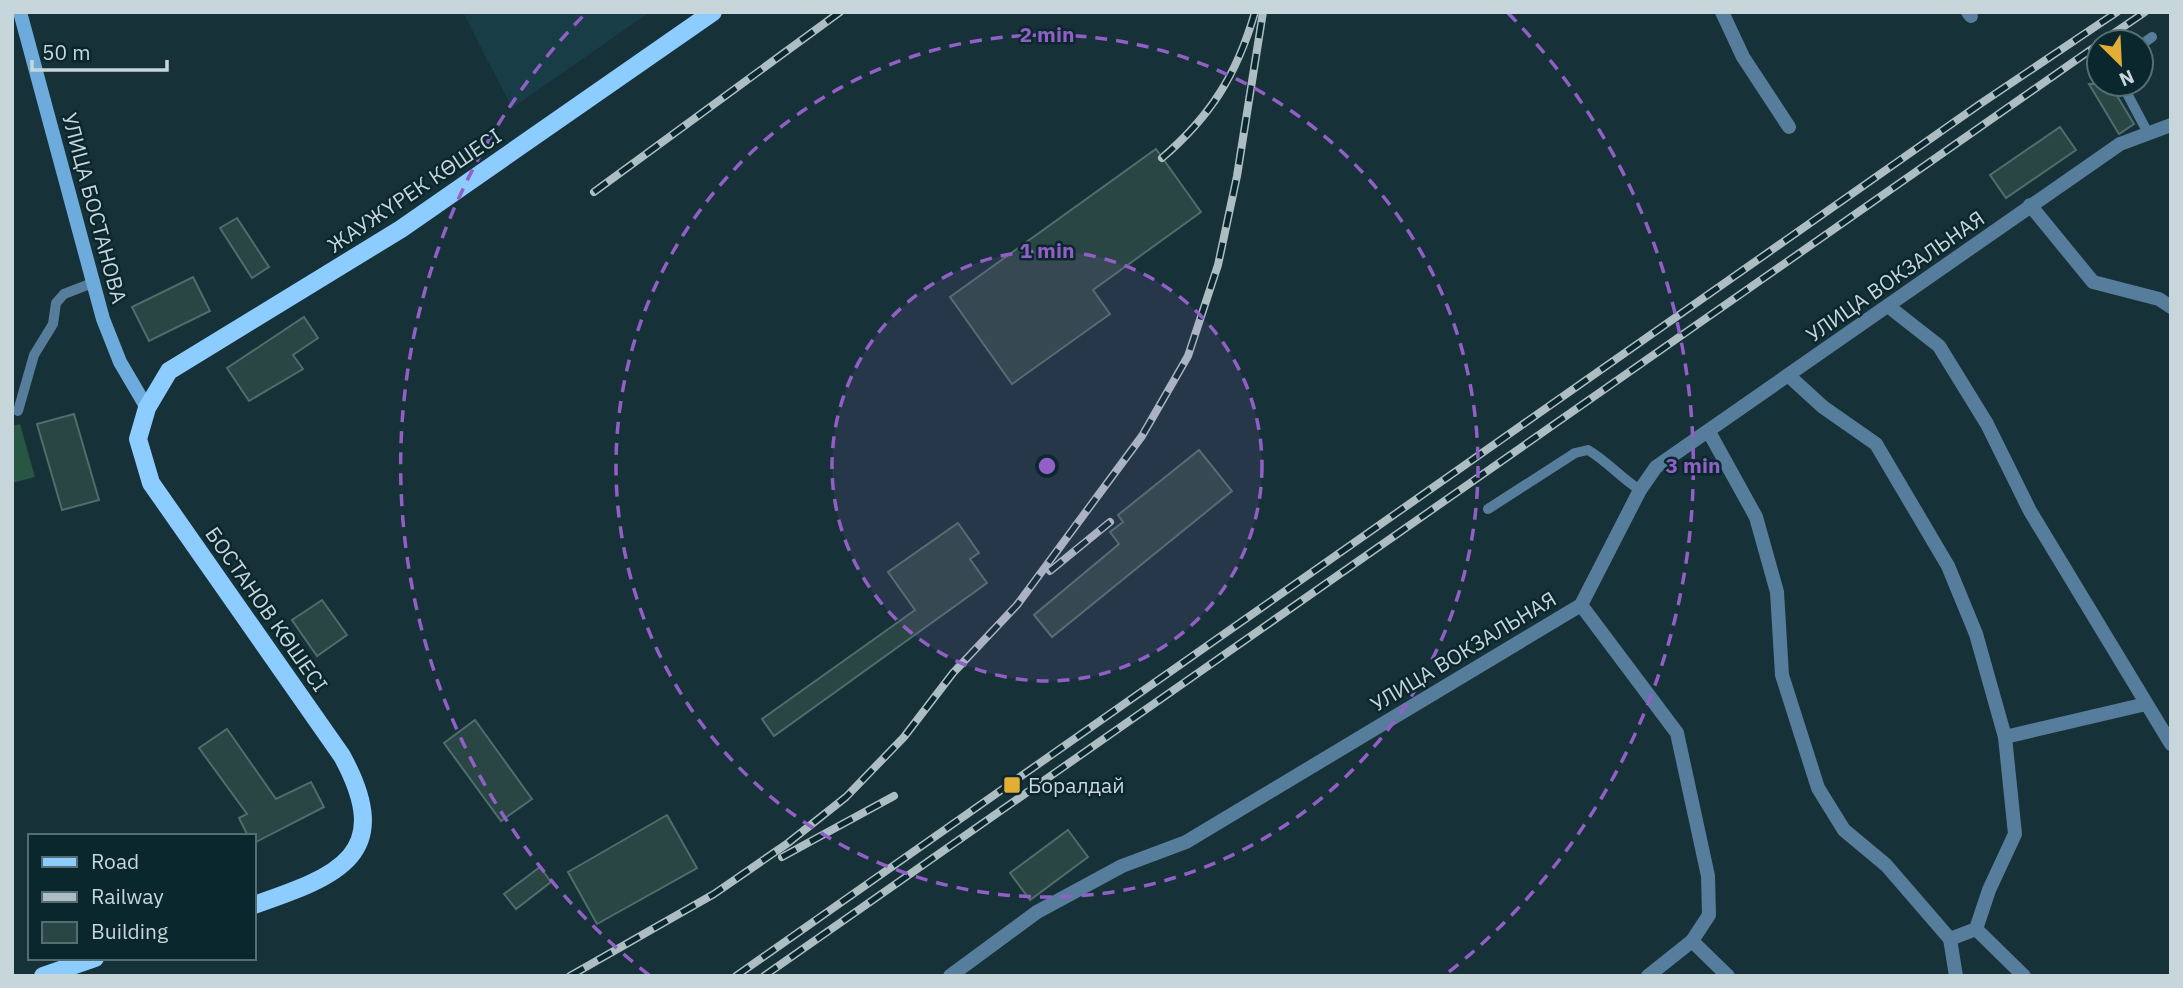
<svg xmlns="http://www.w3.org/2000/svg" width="2183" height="988" font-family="'IBM Plex Sans',sans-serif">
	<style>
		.built { fill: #193d47 }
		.green { fill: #275742 }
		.building { fill: #2a4644; stroke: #4f6d6a; stroke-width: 2 }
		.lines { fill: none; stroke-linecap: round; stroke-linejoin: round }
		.lane { stroke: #577d9c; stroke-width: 10 }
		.street { stroke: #577d9c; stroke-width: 14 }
		.secondary { stroke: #6cabdb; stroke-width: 14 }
		.primary { stroke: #8dccff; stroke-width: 18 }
		.rail-casing { stroke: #adbec3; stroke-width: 8 }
		.rail { stroke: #0b272e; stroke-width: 5; stroke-dasharray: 16; stroke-linecap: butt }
		.ring { fill: none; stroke: #925fc7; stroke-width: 3.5; stroke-dasharray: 12 9 }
		.poi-dot { fill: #e2ae34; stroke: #0b272e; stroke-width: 2.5 }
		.labels { text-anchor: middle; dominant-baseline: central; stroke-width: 5; stroke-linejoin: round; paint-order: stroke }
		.street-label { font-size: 21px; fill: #c7d6db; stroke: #0b272e }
		.poi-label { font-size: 21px; fill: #c7d6db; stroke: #0b272e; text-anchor: start }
		.centre { fill: #925fc7; stroke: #0b272e; stroke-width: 3.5 }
		.ring-label { font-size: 21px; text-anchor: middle; font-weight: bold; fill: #925fc7; stroke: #0b272e; stroke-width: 5; stroke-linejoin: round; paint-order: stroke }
	</style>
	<rect width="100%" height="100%" fill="#163138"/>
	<path class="built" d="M463 12H650L512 108Z"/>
	<path class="green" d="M20 424 35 477 12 483V426Z"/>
	<g class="building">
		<path d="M2089 84H2110L2134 124 2119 134Z"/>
		<path d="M2060 127 2076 150 2006 198 1990 175Z"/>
		<path d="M1156 149 1201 212 1093 290 1110 314 1012 384 950 297Z"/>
		<path d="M237 218 269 267 252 278 220 228Z"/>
		<path d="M193 277 210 311 149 341 132 307Z"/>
		<path d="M304 317 318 338 293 355 303 369 249 401 227 368Z"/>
		<path d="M74 414 99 500 62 510 37 424Z"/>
		<path d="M1199 450 1232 491 1052 637 1034 615 1119 544 1110 532 1123 522 1118 515Z"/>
		<path d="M958 523 979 553 970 559 987 583 774 736 762 719 915 610 888 572Z"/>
		<path d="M322 600 347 635 317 656 292 620Z"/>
		<path d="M475 720 532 799 501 821 444 743Z"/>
		<path d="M227 729 276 799 311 782 324 807 254 843V836H248L239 818 247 814 199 748Z"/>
		<path d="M667 815 697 868 597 924 568 872Z"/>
		<path d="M1068 830 1088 857 1030 900 1010 873Z"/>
		<path d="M540 867 551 882 516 909 504 894Z"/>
	</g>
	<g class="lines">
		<g class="lane">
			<path d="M2141 45 2152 37"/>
			<path d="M2122 84 2148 133"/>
			<path d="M18 411 34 355 53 324 56 303 64 294 95 282"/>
			<path d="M1488 509 1575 453 1588 450C1607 461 1621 478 1640 490"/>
		</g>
		<g class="street">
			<path d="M1722 12 1743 57 1789 127"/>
			<path d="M1968 12 1971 16"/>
			<path d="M2030 205 2093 282 2159 299 2171 307"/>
			<path d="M1888 306 1939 346 1987 424 2030 511 2171 744"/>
			<path d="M1709 432 1756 517 1777 592 1782 675 1818 788 1844 830 1886 865 1950 939 1976 929 1989 890 2015 834 2005 737 1976 634 1948 566 1876 444 1823 407 1789 376"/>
			<path d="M1581 605 1677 733 1708 876 1709 915 1692 941 1648 976"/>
			<path d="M2005 737 2146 704"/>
			<path d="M1976 929 2024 976"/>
			<path d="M1950 939 1956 976"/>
			<path d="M1692 941 1728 976"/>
			<path d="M950 976 1037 912 1122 866 1186 842 1581 605 1640 490 1656 467 2120 144 2171 125"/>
		</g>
		<path class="secondary" d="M20 12 103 319 120 362 147 408"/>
		<g class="primary">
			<path d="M254 905C338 876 396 855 342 756L151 483 138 439 147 408 169 371 401 229 713 12"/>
			<path d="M43 976 95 958"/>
		</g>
		<g class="rail-casing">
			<g id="rail">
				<path d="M2101 42 2145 12"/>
				<path d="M1162 158C1211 116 1237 74 1255 12"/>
				<path d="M594 192 840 12"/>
				<path d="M1050 571 1110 522"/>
				<path d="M782 857 894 796"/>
				<path d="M570 976 714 894 788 843 846 797 904 737 953 673 1017 605 1142 436 1188 356 1218 265 1237 176 1263 12"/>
				<path d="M736 976 1980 104 2117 12"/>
				<path d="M764 976 2099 44"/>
			</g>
		</g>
		<use href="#rail" class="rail"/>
	</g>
	<circle cx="1047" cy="466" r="215" fill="#925fc7" fill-opacity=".12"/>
	<g class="ring">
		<circle cx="1047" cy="466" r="215"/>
		<circle cx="1047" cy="466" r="431"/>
		<path d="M649 975A646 646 0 0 1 586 13M1508 13A646 646 0 0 1 1445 975"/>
	</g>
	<rect class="poi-dot" x="1003" y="776" width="18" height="18" rx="3.5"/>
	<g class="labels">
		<g class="street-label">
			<text transform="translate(414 190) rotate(-34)">ЖАУЖҮРЕК КӨШЕСІ</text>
			<text transform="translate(95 208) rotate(75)">УЛИЦА БОСТАНОВА</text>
			<text transform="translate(1895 276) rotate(-35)">УЛИЦА ВОКЗАЛЬНАЯ</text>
			<text transform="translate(267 609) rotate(55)">БОСТАНОВ КӨШЕСІ</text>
			<text transform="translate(1463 651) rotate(-31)">УЛИЦА ВОКЗАЛЬНАЯ</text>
		</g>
		<g class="poi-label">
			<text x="1028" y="785">Боралдай</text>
		</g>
	</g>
	<circle cx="1047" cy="466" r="10" class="centre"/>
	<g class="ring-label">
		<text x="1047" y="42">2 min</text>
		<text x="1047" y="258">1 min</text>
		<text x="1693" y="473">3 min</text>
	</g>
	<rect width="2183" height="988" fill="none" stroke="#c7d6db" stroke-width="28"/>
	<rect x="28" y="834" width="228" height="126" fill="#0b272e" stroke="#566d73" stroke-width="2"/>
	<rect x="42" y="857" width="35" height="10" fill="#8dccff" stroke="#566d73" stroke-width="2"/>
	<text x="91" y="869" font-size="21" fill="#c7d6db">Road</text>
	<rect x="42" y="892" width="35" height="10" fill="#adbec3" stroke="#566d73" stroke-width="2"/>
	<text x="91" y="904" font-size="21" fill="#c7d6db">Railway</text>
	<rect x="42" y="922" width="35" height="21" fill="#2a4644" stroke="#566d73" stroke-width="2"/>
	<text x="91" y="939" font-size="21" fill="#c7d6db">Building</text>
	<g transform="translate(2120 63) rotate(156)"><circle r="33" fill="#0b272e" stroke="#566d73" stroke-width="2"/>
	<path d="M0-5L12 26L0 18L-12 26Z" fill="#e2ae34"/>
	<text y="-10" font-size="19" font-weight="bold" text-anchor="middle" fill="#c7d6db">N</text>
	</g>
	<path d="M32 60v10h135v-10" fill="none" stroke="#c7d6db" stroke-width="3.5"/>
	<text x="42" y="60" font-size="21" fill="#c7d6db" stroke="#0b272e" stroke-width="5" paint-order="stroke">50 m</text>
</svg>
